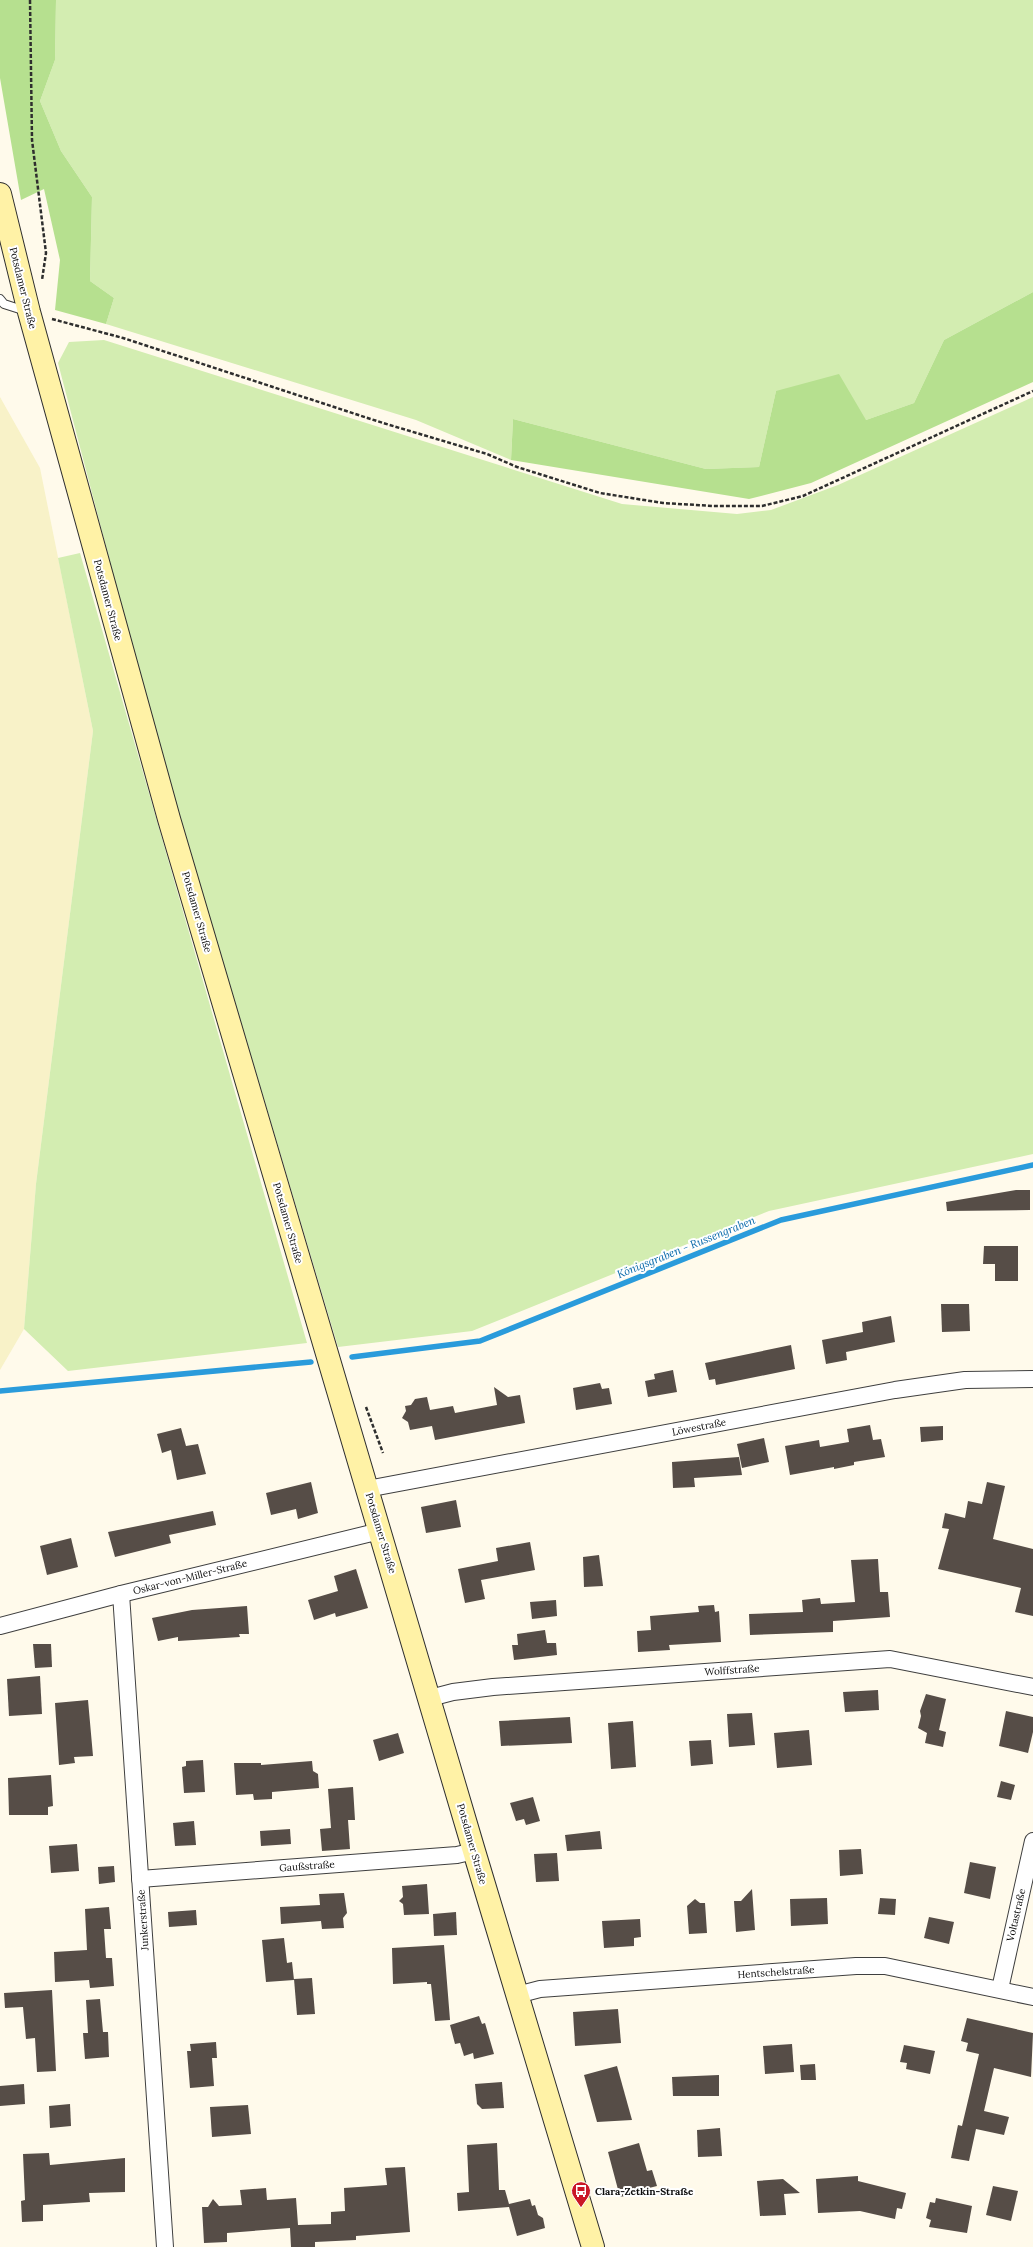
<svg xmlns="http://www.w3.org/2000/svg" width="1033" height="2247" font-family="Lora,serif">
	<style>
		.farmland { fill: #f8f2c8 }
		.green { fill: #d3edb1 }
		.forest { fill: #b6e08f }
		.lines { fill: none; stroke-linecap: round; stroke-linejoin: round }
		.stream { stroke: #2a9bdb; stroke-width: 5.5 }
		.building { fill: #564d47 }
		.lane-casing { stroke: #3f3f3f; stroke-width: 10 }
		.street-casing { stroke: #3f3f3f; stroke-width: 18 }
		.secondary-casing { stroke: #2e2e2e; stroke-width: 24 }
		.path { stroke: #2e2e2e; stroke-width: 2.5; stroke-dasharray: 4 2; stroke-linecap: butt }
		.lane { stroke: #fff; stroke-width: 8 }
		.street { stroke: #fff; stroke-width: 16 }
		.secondary { stroke: #fff2a6; stroke-width: 22 }
		.labels { text-anchor: middle; dominant-baseline: central; stroke-width: 4; stroke-linejoin: round; paint-order: stroke }
		.street-label { font-size: 10px; fill: #0c0c0c; stroke: #fff }
		.poi-label { font-size: 10px; font-weight: bold; fill: #0c0c0c; stroke: #fff; text-anchor: start }
		.water-label { font-size: 11px; font-style: italic; fill: #0a6aaa; stroke: #fff }
	</style>
	<rect width="100%" height="100%" fill="#fffaeb"/>
	<path class="farmland" d="M0 397 40 468 93 731 36 1184 24 1329 0 1370Z"/>
	<g class="green">
		<path d="M56 0H1033V292L944 340 914 403 866 420 776 391 759 467 706 469 513 419 511 460 416 420 106 324 114 298 90 281 92 197 61 151 40 101 55 60Z"/>
		<path d="M104 340 622 504 737 514 771 510 838 485 1033 397V1154L769 1211 472 1331 338 1347 155 734 58 363 69 342Z"/>
		<path d="M80 553 307 1343 68 1371 24 1329 36 1184 93 731 58 558Z"/>
	</g>
	<g class="forest">
		<path d="M0 0H56L55 60 40 101 61 151 92 197 90 281 114 298 106 324 55 310 60 260 44 189 21 200 0 78Z"/>
		<path d="M1033 292V382L811 483 749 499 511 460 513 419 706 469 759 467 776 391 839 374 866 420 914 403 944 340Z"/>
	</g>
	<g class="lines">
		<g class="stream">
			<path d="M352 1357 480 1341 781 1220 1033 1165"/>
			<path d="M0 1391 311 1362"/>
		</g>
	</g>
	<g class="building">
		<path d="M1016 1190H1030V1210L947 1211 946 1202Z"/>
		<path d="M984 1246H1018V1281H995V1264H983Z"/>
		<path d="M941 1304H969L970 1331 942 1332Z"/>
		<path d="M891 1316 895 1342 846 1352 847 1360 826 1364 822 1340 863 1332 862 1322Z"/>
		<path d="M791 1345 795 1369 716 1385 715 1379 709 1380 705 1363Z"/>
		<path d="M673 1370 677 1392 648 1397 645 1381 655 1379 654 1374Z"/>
		<path d="M600 1383 602 1389 609 1388 612 1404 576 1410 573 1388Z"/>
		<path d="M494 1387 508 1397 520 1395 525 1423 435 1440 432 1426 410 1430 408 1422 402 1418 406 1411 405 1406 411 1405 415 1399 427 1397 430 1410 453 1406 455 1413 497 1405Z"/>
		<path d="M870 1425 873 1440 881 1439 885 1457 854 1462V1465L834 1469V1467L790 1475 785 1446 819 1440 820 1447 849 1442 847 1429Z"/>
		<path d="M943 1426V1440L921 1442 920 1427Z"/>
		<path d="M181 1428 186 1446 198 1444 206 1474 177 1480 171 1450 162 1453 157 1434Z"/>
		<path d="M764 1438 769 1462 742 1468 737 1444Z"/>
		<path d="M739 1457 742 1475 694 1478 695 1487 673 1488 672 1462Z"/>
		<path d="M311 1482 318 1513 298 1519 296 1509 271 1515 266 1493Z"/>
		<path d="M987 1482 1005 1486 993 1539 1033 1549V1616L1015 1612 1021 1588 938 1569 949 1529 942 1528 945 1513 965 1518 968 1501 982 1504Z"/>
		<path d="M456 1500 461 1527 426 1533 421 1507Z"/>
		<path d="M213 1511 216 1525 169 1535 171 1543 115 1557 108 1532Z"/>
		<path d="M71 1538 78 1567 47 1575 40 1546Z"/>
		<path d="M530 1542 535 1570 481 1580 485 1599 465 1603 458 1569 498 1561 496 1548Z"/>
		<path d="M599 1555 603 1586 584 1587 583 1557Z"/>
		<path d="M878 1559 880 1592H888L890 1617 833 1621V1632L750 1635 749 1614 803 1612 802 1600 820 1598 821 1604 855 1602 851 1560Z"/>
		<path d="M356 1569 368 1608 336 1617 335 1613 314 1620 308 1600 338 1591 334 1576Z"/>
		<path d="M556 1600 557 1616 532 1619 530 1602Z"/>
		<path d="M714 1605 715 1612 719 1611 721 1642 669 1645 670 1650 638 1652 637 1631 651 1630 650 1616 699 1612 698 1606Z"/>
		<path d="M247 1606 249 1634H239L240 1637 178 1641V1637L158 1641 152 1618 192 1610Z"/>
		<path d="M545 1630 547 1643H556L557 1655 514 1660 512 1645H518L517 1634Z"/>
		<path d="M33 1644H51L52 1667 35 1668Z"/>
		<path d="M40 1676 42 1714 9 1716 7 1679Z"/>
		<path d="M878 1690 879 1710 845 1712 843 1692Z"/>
		<path d="M926 1694 946 1699 939 1730 946 1732 943 1747 925 1743 927 1733 918 1728 921 1716 920 1711Z"/>
		<path d="M88 1700 93 1756 74 1757 75 1763 59 1765 55 1703Z"/>
		<path d="M1006 1711 1033 1717V1732L1028 1753 999 1746Z"/>
		<path d="M752 1713 755 1745 729 1747 727 1714Z"/>
		<path d="M570 1717 572 1743 501 1746 499 1721Z"/>
		<path d="M633 1721 636 1767 611 1769 608 1723Z"/>
		<path d="M809 1730 812 1765 777 1768 774 1733Z"/>
		<path d="M398 1733 404 1753 379 1761 373 1740Z"/>
		<path d="M711 1740 713 1764 691 1766 689 1741Z"/>
		<path d="M203 1760 205 1792 184 1793 182 1767 186 1766V1761Z"/>
		<path d="M312 1761 313 1771 318 1774 319 1788 272 1792V1799L254 1800 253 1794 236 1795 234 1763H261V1765Z"/>
		<path d="M51 1775 53 1806 48 1807V1815H9L8 1778Z"/>
		<path d="M1001 1781 1015 1785 1011 1800 997 1797Z"/>
		<path d="M353 1787 355 1820H348L350 1849 322 1851 320 1829 331 1828 328 1789Z"/>
		<path d="M533 1797 540 1821 526 1825 524 1819 516 1821 510 1803Z"/>
		<path d="M194 1821 196 1845 175 1846 173 1823Z"/>
		<path d="M290 1829 291 1844 261 1846 260 1831Z"/>
		<path d="M600 1831 602 1849 567 1851 565 1835Z"/>
		<path d="M77 1844 79 1871 51 1873 49 1846Z"/>
		<path d="M861 1849 863 1874 840 1876 839 1850Z"/>
		<path d="M557 1853 559 1881 536 1882 534 1854Z"/>
		<path d="M970 1862 996 1867 990 1899 964 1893Z"/>
		<path d="M114 1866 115 1882 99 1884 98 1867Z"/>
		<path d="M427 1884 429 1914 404 1915 403 1904 399 1901 403 1897 402 1886Z"/>
		<path d="M752 1889 755 1930 736 1932 734 1901H741Z"/>
		<path d="M344 1893 347 1913 343 1918 344 1928 322 1929 321 1921 281 1924 280 1907 320 1905 319 1894Z"/>
		<path d="M827 1898 828 1924 791 1926 790 1899Z"/>
		<path d="M880 1898 896 1899 895 1915 878 1914Z"/>
		<path d="M695 1899 700 1903H705L707 1933 689 1934 687 1906Z"/>
		<path d="M109 1907 111 1929H104L106 1958H112L114 1986 90 1988 89 1980 55 1982 54 1952 87 1950 85 1909Z"/>
		<path d="M196 1910 197 1925 169 1927 168 1912Z"/>
		<path d="M456 1912 457 1935 434 1936 433 1914Z"/>
		<path d="M929 1917 954 1922 949 1944 924 1938Z"/>
		<path d="M640 1919 641 1937 634 1938V1946L604 1948 602 1921Z"/>
		<path d="M284 1938 287 1963 292 1962 294 1980 266 1982 262 1940Z"/>
		<path d="M444 1945 450 2020 435 2021 431 1984H427V1982L393 1984 392 1948Z"/>
		<path d="M312 1978 315 2014 297 2015 294 1979Z"/>
		<path d="M52 1990 56 2071 37 2072 35 2038 26 2039 23 2007 5 2008 4 1993Z"/>
		<path d="M100 1999 103 2032H108L109 2057 85 2059 83 2033H88L86 2000Z"/>
		<path d="M618 2009 621 2043 575 2046 573 2012Z"/>
		<path d="M479 2016 482 2024 485 2023 494 2054 474 2059 473 2053 464 2056 460 2043 455 2044 450 2025Z"/>
		<path d="M967 2018 1033 2033 1031 2077 994 2068 984 2111 1009 2117 1004 2135 976 2129 969 2161 951 2158 958 2125 962 2126 979 2054 966 2051 968 2043 961 2041Z"/>
		<path d="M216 2042 217 2058H212L214 2086 190 2088 187 2051H191L190 2044Z"/>
		<path d="M792 2044 794 2072 765 2074 763 2046Z"/>
		<path d="M904 2045 935 2051 930 2074 906 2069 907 2063 900 2062Z"/>
		<path d="M815 2064 816 2080H801L800 2065Z"/>
		<path d="M617 2066 632 2120 597 2122 584 2075Z"/>
		<path d="M719 2075V2096H673L672 2077Z"/>
		<path d="M502 2082 504 2108 482 2109 477 2104 475 2084Z"/>
		<path d="M24 2084 25 2104 0 2106V2086Z"/>
		<path d="M70 2104 71 2126 50 2128 49 2106Z"/>
		<path d="M248 2105 251 2134 212 2137 210 2107Z"/>
		<path d="M720 2128 722 2156 698 2157 697 2130Z"/>
		<path d="M497 2143 499 2190H505L509 2204 530 2199 532 2206 535 2205 538 2215 543 2218 545 2228 517 2236 509 2207 458 2211 457 2193 469 2192 467 2145Z"/>
		<path d="M639 2143 647 2171 652 2170 657 2186 649 2188 645 2195 640 2193 620 2197 608 2152Z"/>
		<path d="M49 2153 50 2165 125 2158V2192L89 2193 90 2202 43 2205V2221L22 2222 21 2201 25 2200 23 2154Z"/>
		<path d="M405 2167 410 2232 356 2236V2240L315 2242V2247H291L290 2228 227 2233V2242L204 2243 202 2207H208L213 2199 219 2206 242 2205 240 2190 266 2188 267 2200 296 2198 298 2225 331 2224V2212L345 2211 344 2188 387 2185 385 2168Z"/>
		<path d="M858 2176V2181L906 2193 902 2209 897 2208 895 2219 860 2211 818 2213 816 2179Z"/>
		<path d="M783 2179 800 2193 784 2194 786 2215 760 2216 757 2181Z"/>
		<path d="M993 2186 1018 2191 1011 2221 986 2215Z"/>
		<path d="M936 2198 972 2206 967 2233 929 2227 931 2220 926 2218 930 2202 935 2203Z"/>
	</g>
	<g class="lines">
		<g class="lane-casing">
			<path id="lane" d="M0 299 4 304 26 311"/>
		</g>
		<g class="street-casing">
			<g id="street">
				<path d="M367 1489 895 1390 965 1380 1033 1379"/>
				<path d="M121 1594 165 2247"/>
				<path d="M0 1626 121 1594 380 1531"/>
				<path d="M430 1698 453 1692 493 1687 890 1659 1033 1687"/>
				<path d="M140 1879 457 1855 474 1851"/>
				<path d="M1000 1989 1033 1841"/>
				<path d="M517 1995 540 1989 856 1966H885L1033 1997"/>
			</g>
		</g>
		<g class="secondary-casing">
			<path id="secondary" d="M0 194 29 312 169 819 474 1851 593 2247"/>
		</g>
		<g class="path">
			<path d="M30 0 32 140 46 253 42 280"/>
			<path d="M52 319 123 338 383 423 487 454 517 467 600 493 663 503 713 506H762L803 496 1033 391"/>
			<path d="M366 1407 383 1453"/>
		</g>
		<use href="#lane" class="lane"/>
		<use href="#street" class="street"/>
		<use href="#secondary" class="secondary"/>
	</g>
	<defs>
		<g id="bus-pin" transform="scale(1)"><path d="M0 17L-7.5 6A9.5 9.5 0 1 1 7.5 6Z" fill="#ca1726" stroke="#fff"/><path d="M-5-6H5V4H4V6H2V4H-2V6H-4V4H-5ZM-3.5-4V0h7V-4ZM-3.5 1.2v1.5H-2V1.2ZM2 1.2v1.5H3.5V1.2Z" fill="#fff"/></g>
	</defs>
	<g fill-rule="evenodd">
		<use href="#bus-pin" x="581" y="2191"/>
	</g>
	<g class="labels">
		<g class="street-label">
			<text transform="translate(23 288) rotate(76)">Potsdamer Straße</text>
			<text transform="translate(108 600) rotate(75)">Potsdamer Straße</text>
			<text transform="translate(197 912) rotate(74)">Potsdamer Straße</text>
			<text transform="translate(288 1223) rotate(74)">Potsdamer Straße</text>
			<text transform="translate(699 1427) rotate(-11)">Löwestraße</text>
			<text transform="translate(381 1533) rotate(73)">Potsdamer Straße</text>
			<text transform="translate(190 1577) rotate(-14)">Oskar-von-Miller-Straße</text>
			<text transform="translate(732 1670) rotate(-4)">Wolffstraße</text>
			<text transform="translate(472 1844) rotate(74)">Potsdamer Straße</text>
			<text transform="translate(307 1866) rotate(-4)">Gaußstraße</text>
			<text transform="translate(1016 1915) rotate(-77)">Voltastraße</text>
			<text transform="translate(143 1920) rotate(-94)">Junkerstraße</text>
			<text transform="translate(776 1972) rotate(-4)">Hentschelstraße</text>
		</g>
		<g class="poi-label">
			<text x="595" y="2191">Clara-Zetkin-Straße</text>
		</g>
		<g class="water-label">
			<text transform="translate(686 1247) rotate(-22)">Königsgraben - Russengraben</text>
		</g>
	</g>
</svg>
